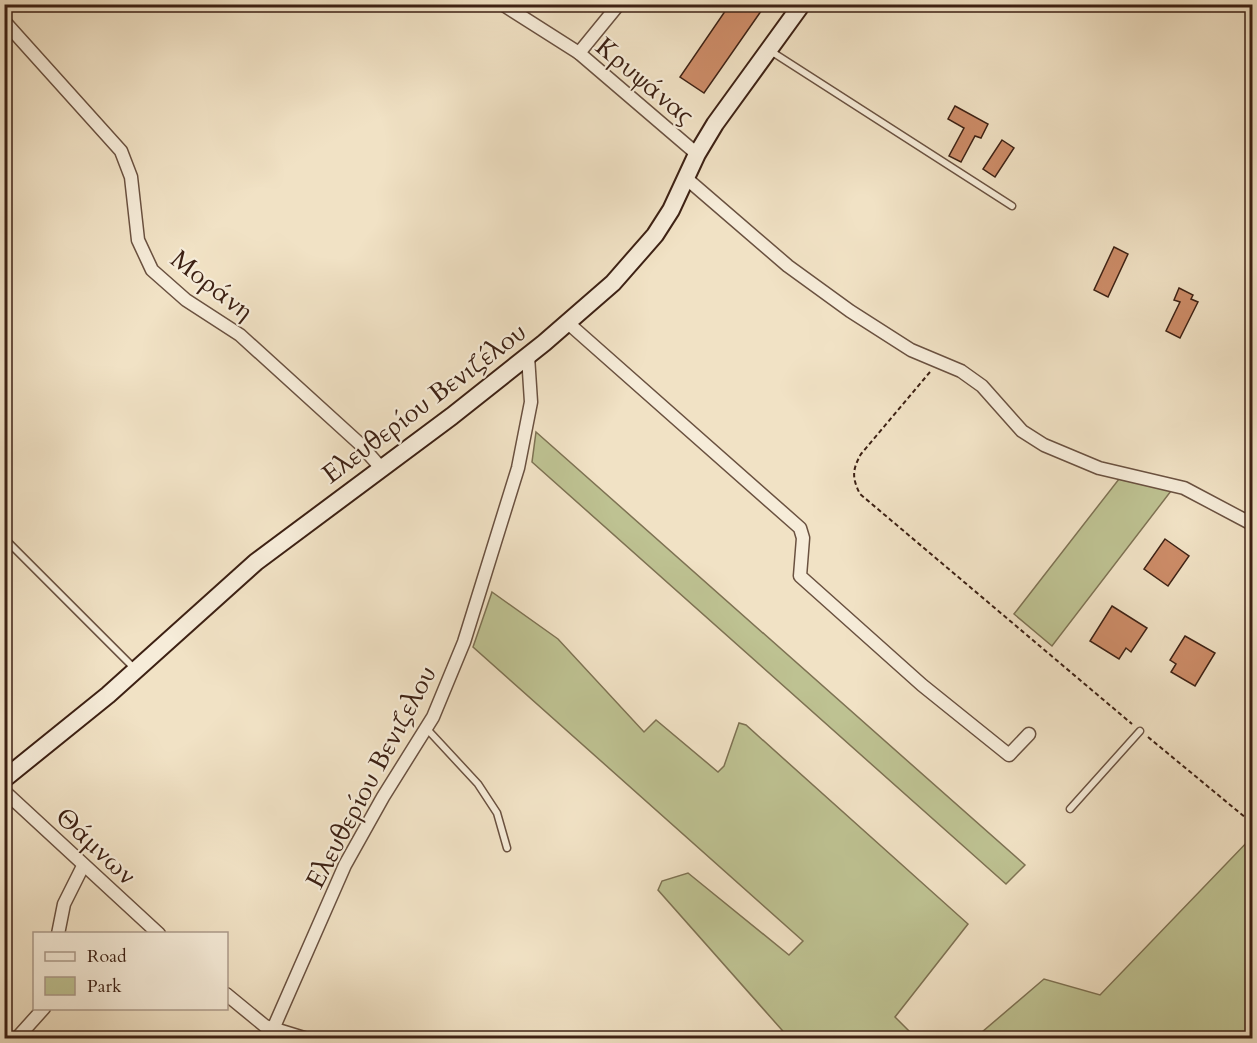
<svg xmlns="http://www.w3.org/2000/svg" width="1257" height="1043" font-family="Cardo,serif">
	<style>
		.green { fill: #bec292; stroke: #7e7253; stroke-width: 1.5 }
		.building { fill: #cd8c68; stroke: #3d2114; stroke-width: 1.5 }
		.lines { fill: none; stroke-linecap: round; stroke-linejoin: round }
		.lane-casing { stroke: #6a5140; stroke-width: 9 }
		.street-casing { stroke: #6a5140; stroke-width: 15 }
		.secondary-casing { stroke: #3d2114; stroke-width: 20 }
		.path { stroke: #3d2114; stroke-width: 2; stroke-dasharray: 4.5 3; stroke-linecap: butt }
		.lane { stroke: #f6ecd9; stroke-width: 6 }
		.street { stroke: #f6ecd9; stroke-width: 12 }
		.secondary { stroke: #f6ecd9; stroke-width: 16 }
		.labels { text-anchor: middle; dominant-baseline: central; stroke-width: 4.5; stroke-linejoin: round; paint-order: stroke }
		.street-label { font-size: 26px; fill: #3d2114; stroke: #f6ecd9 }
	</style>
	<rect width="100%" height="100%" fill="#f1e2c5"/>
	<filter id="stains"><feTurbulence type="fractalNoise" baseFrequency=".00333" numOctaves="4"/><feColorMatrix values="0 0 0 0 .2 0 0 0 0 .09 0 0 0 0 .02 0 0 0 .5 -.17"/></filter>
	<radialGradient id="worn" r=".72"><stop offset=".6" stop-color="#630" stop-opacity="0"/><stop offset="1" stop-color="#630" stop-opacity=".3"/></radialGradient>
	<g class="green">
		<path d="M536 432 1025 865 1006 884 532 462Z"/>
		<path d="M1119 479 1171 491 1052 646 1014 614Z"/>
		<path d="M492 592 558 639 644 732 656 720 718 772 724 766 739 723 746 725 968 924 895 1017 916 1038H789L658 890 662 881 688 873 789 955 803 941 473 647Z"/>
		<path d="M1251 838 1252 1038H975L1044 979 1100 995Z"/>
	</g>
	<g class="building">
		<path d="M730 4H766L704 93 680 77Z"/>
		<path d="M955 106 988 124 981 138 975 136 961 162 949 156 964 128 948 119Z"/>
		<path d="M1002 140 1014 148 995 177 983 169Z"/>
		<path d="M1114 247 1128 254 1108 297 1094 290Z"/>
		<path d="M1179 288 1193 295 1191 299 1198 302 1180 338 1166 331 1180 302 1174 300Z"/>
		<path d="M1165 539 1189 556 1168 586 1144 569Z"/>
		<path d="M1112 606 1147 628 1131 652 1126 648 1119 659 1090 641Z"/>
		<path d="M1185 636 1215 653 1195 686 1171 672 1176 664 1170 660Z"/>
	</g>
	<g class="lines">
		<g class="lane-casing">
			<g id="lane">
				<path d="M769 50 1012 206"/>
				<path d="M4 538 136 670"/>
				<path d="M427 729 478 784 497 813 507 848"/>
				<path d="M1070 809 1140 731"/>
			</g>
		</g>
		<g class="street-casing">
			<g id="street">
				<path d="M502 4 579 53 697 154"/>
				<path d="M4 21 121 151 131 177 138 240 152 270 186 300 240 335 360 444 382 469"/>
				<path d="M579 53 619 4"/>
				<path d="M687 179 788 266 850 311 911 350 961 371 982 386 1022 431 1044 445 1099 468 1184 488 1252 524"/>
				<path d="M568 323 800 528 803 538 800 576 922 685 1009 755 1029 734"/>
				<path d="M4 791 159 934"/>
				<path d="M58 934 64 904 83 866"/>
				<path d="M226 994 265 1026 304 1038"/>
				<path d="M17 1038 44 1008"/>
				<path d="M272 1038 273 1029 345 865 383 797 433 717 464 642 518 468 531 402 528 356"/>
			</g>
		</g>
		<g class="secondary-casing">
			<path id="secondary" d="M4 779 108 695 256 562 452 416 544 343 613 283 655 235 671 210 697 154 715 124 802 4"/>
		</g>
		<g class="path">
			<path d="M930 372 861 454C852 470 852 478 860 494L1132 724"/>
			<path d="M1148 737 1252 823"/>
		</g>
		<use href="#lane" class="lane"/>
		<use href="#street" class="street"/>
		<use href="#secondary" class="secondary"/>
	</g>
	<g class="labels">
		<g class="street-label">
			<text transform="translate(645 81) rotate(40)">Κρυψάνας</text>
			<text transform="translate(212 285) rotate(38)">Μοράνη</text>
			<text transform="translate(424 403) rotate(-37)">Ελευθερίου Βενιζέλου</text>
			<text transform="translate(371 777) rotate(-62)">Ελευθερίου Βενιζελου</text>
			<text transform="translate(96 846) rotate(43)">Θάμνων</text>
		</g>
	</g>
	<rect width="1257" height="1043" fill="none" stroke="#f1e2c5" stroke-width="24"/>
	<rect x="6" y="6" width="1245" height="1031" fill="none" stroke="#3d2114" stroke-width="3"/>
	<rect x="12" y="12" width="1233" height="1019" fill="none" stroke="#3d2114" stroke-width="1.5"/>
	<rect x="33" y="932" width="195" height="78" fill="#f6ecd9" stroke="#ac9b8a" stroke-width="1.5"/>
	<rect x="45" y="952" width="30" height="9" fill="#f6ecd9" stroke="#ac9b8a" stroke-width="1.5"/>
	<text x="87" y="962" font-size="18" fill="#3d2114">Road</text>
	<rect x="45" y="977" width="30" height="18" fill="#bec292" stroke="#ac9b8a" stroke-width="1.5"/>
	<text x="87" y="992" font-size="18" fill="#3d2114">Park</text>
	<rect width="100%" height="100%" filter="url(#stains)"/>
	<rect width="100%" height="100%" fill="url(#worn)"/>
</svg>
